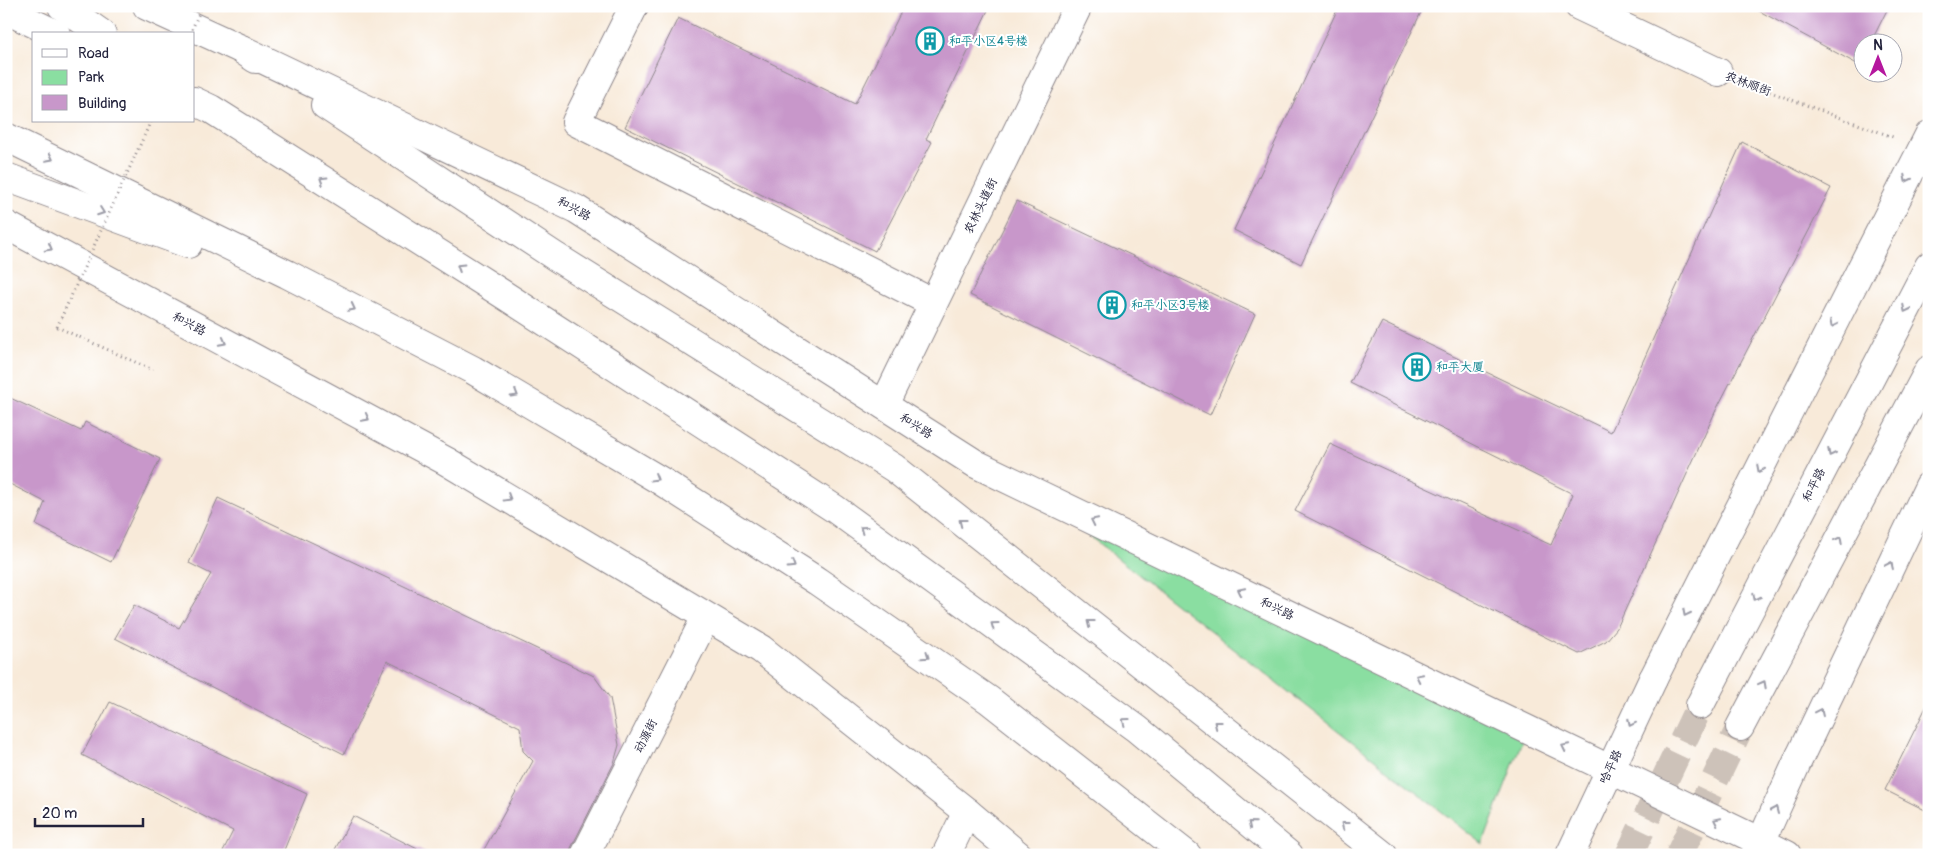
<svg xmlns="http://www.w3.org/2000/svg" width="1935" height="861" font-family="Pangolin,'LXGW WenKai TC',sans-serif">
	<style>
		.green { fill: #8adea1; stroke: #56806e }
		.building { fill: #c897ca }
		.lines { fill: none; stroke-linecap: round; stroke-linejoin: round }
		.highway-tunnel { stroke: #cdc2b9; stroke-width: 28; stroke-dasharray: 28 14; stroke-linecap: butt }
		.minor-casing { stroke: #8d868a; stroke-width: 30 }
		.major-casing { stroke: #8d868a; stroke-width: 30 }
		.highway-casing { stroke: #8d868a; stroke-width: 30 }
		.path { stroke: #8d868a; stroke-width: 3; stroke-dasharray: 1 4; stroke-linecap: butt }
		.minor { stroke: #fff; stroke-width: 28 }
		.major { stroke: #fff; stroke-width: 28 }
		.highway { stroke: #fff; stroke-width: 28 }
		.path-bridge { stroke: #8d868a; stroke-width: 3; stroke-dasharray: 1 4; stroke-linecap: butt }
		.oneway { stroke: #9c9ca7 }
		.labels { text-anchor: middle; dominant-baseline: central; stroke-width: 4; stroke-linejoin: round; paint-order: stroke }
		.culture-label { font-size: 12px; fill: #0d838f; stroke: #fff; text-anchor: start }
		.street-label { font-size: 12px; fill: #22223b; stroke: #fff }
	</style>
	<rect width="100%" height="100%" fill="#fff"/>
	<filter id="ink" filterUnits="userSpaceOnUse"><feTurbulence type="fractalNoise" baseFrequency=".02" numOctaves="2"/><feDisplacementMap in="SourceGraphic" scale="10" xChannelSelector="R" yChannelSelector="G"/><feConvolveMatrix kernelMatrix="1 2 1 2 8 2 1 2 1" color-interpolation-filters="sRGB"/></filter>
	<filter id="wash" filterUnits="userSpaceOnUse"><feTurbulence type="fractalNoise" baseFrequency=".0096" numOctaves="4" result="noise"/><feDisplacementMap in="SourceGraphic" scale="20" xChannelSelector="R" yChannelSelector="G"/><feGaussianBlur stdDeviation="1.12" result="paint"/><feColorMatrix in="noise" values="0 0 0 0 0 0 0 0 0 0 0 0 0 0 0 0 0 1.4 0 .05"/><feComposite in="paint" operator="in"/></filter>
	<g filter="url(#wash)">
		<rect width="100%" height="100%" fill="#f8ead9"/>
		<path class="green" d="M1042 499 1526 730 1483 844Z"/>
		<g id="blocks">
			<g class="building">
				<path d="M904 6H990L926 139 932 142 875 251 625 127 678 18 855 104Z"/>
				<path d="M1339 6H1424L1301 264 1234 230Z"/>
				<path d="M1750 6H1889L1871 42H1862V58L1859 65Z"/>
				<path d="M1742 142 1831 188 1716 410 1617 628 1606 641 1579 654 1295 511 1330 444 1551 545 1573 494 1350 383 1382 322 1611 432Z"/>
				<path d="M1017 201 1255 314 1210 415 970 295Z"/>
				<path d="M6 396 81 431 85 422 160 459 111 562 36 525 45 502 6 482Z"/>
				<path d="M218 498 594 676 610 698 619 745 614 763 571 848 569 855H481L533 761 523 751 520 727 387 661 344 754 115 638 134 605 179 628 211 574 189 563Z"/>
				<path d="M1929 701V812L1885 790Z"/>
				<path d="M110 702 307 794 282 855H221L233 831 82 755Z"/>
				<path d="M353 816 429 855H332Z"/>
			</g>
		</g>
	</g>
	<g filter="url(#ink)">
		<use href="#blocks" fill-opacity="0" stroke="#8d868a" stroke-width="1"/>
		<g class="lines">
			<g class="highway-tunnel">
				<path d="M1629 855 1700 705"/>
				<path d="M1679 855 1740 727"/>
			</g>
			<g class="minor-casing">
				<g id="minor">
					<path d="M634 6 576 122 933 303"/>
					<path d="M1579 6 1718 72"/>
					<path d="M884 405 1078 6"/>
					<path d="M1761 842 1787 855"/>
					<path d="M585 855 706 617"/>
					<path d="M946 855 967 812"/>
				</g>
			</g>
			<g class="major-casing">
				<g id="major">
					<path d="M1653 679 1929 135"/>
					<path d="M1700 705 1929 266"/>
					<path d="M1740 727 1929 370"/>
					<path d="M1800 756 1929 486"/>
				</g>
			</g>
			<g class="highway-casing">
				<g id="highway">
					<path d="M62 6 102 34"/>
					<path d="M147 6 241 49 256 59"/>
					<path d="M6 10 56 34"/>
					<path d="M241 49 576 209 976 464 1761 842"/>
					<path d="M194 101 211 109 501 293 835 509 1137 729 1289 855"/>
					<path d="M325 105 556 257 894 468 1383 855"/>
					<path d="M6 137 287 274 473 370 661 481 817 581 989 700 1187 855"/>
					<path d="M6 177 188 244"/>
					<path d="M6 225 446 461 761 649 967 812 1018 855"/>
					<path d="M1570 855 1653 679"/>
					<path d="M1755 855 1800 756"/>
				</g>
			</g>
			<g class="path">
				<path d="M1746 83 1893 137"/>
				<path d="M57 327 153 370"/>
			</g>
			<use href="#minor" class="minor"/>
			<use href="#major" class="major"/>
			<use href="#highway" class="highway"/>
			<g class="path-bridge">
				<path d="M190 34 202 6"/>
				<path d="M57 327 151 121"/>
			</g>
		</g>
		<defs><path id="oneway-chevron" d="M-2-3.5L2.5 0L-2 3.5" fill="none" stroke-width="1.6" stroke-linecap="round" stroke-linejoin="round" transform="scale(1.25)"/></defs>
		<g class="oneway">
			<use href="#oneway-chevron" transform="translate(50 158) rotate(27)"/>
			<use href="#oneway-chevron" transform="translate(1907 179) rotate(117)"/>
			<use href="#oneway-chevron" transform="translate(323 180) rotate(-148)"/>
			<use href="#oneway-chevron" transform="translate(101 212) rotate(20)"/>
			<use href="#oneway-chevron" transform="translate(49 248) rotate(29)"/>
			<use href="#oneway-chevron" transform="translate(460 267) rotate(-148)"/>
			<use href="#oneway-chevron" transform="translate(352 308) rotate(27)"/>
			<use href="#oneway-chevron" transform="translate(1906 309) rotate(117)"/>
			<use href="#oneway-chevron" transform="translate(1833 324) rotate(117)"/>
			<use href="#oneway-chevron" transform="translate(223 342) rotate(28)"/>
			<use href="#oneway-chevron" transform="translate(515 394) rotate(31)"/>
			<use href="#oneway-chevron" transform="translate(366 418) rotate(28)"/>
			<use href="#oneway-chevron" transform="translate(1831 453) rotate(117)"/>
			<use href="#oneway-chevron" transform="translate(1760 469) rotate(117)"/>
			<use href="#oneway-chevron" transform="translate(655 478) rotate(31)"/>
			<use href="#oneway-chevron" transform="translate(508 498) rotate(31)"/>
			<use href="#oneway-chevron" transform="translate(1094 521) rotate(-154)"/>
			<use href="#oneway-chevron" transform="translate(962 522) rotate(-142)"/>
			<use href="#oneway-chevron" transform="translate(863 529) rotate(-144)"/>
			<use href="#oneway-chevron" transform="translate(1839 540) rotate(-62)"/>
			<use href="#oneway-chevron" transform="translate(792 565) rotate(32)"/>
			<use href="#oneway-chevron" transform="translate(1890 565) rotate(-65)"/>
			<use href="#oneway-chevron" transform="translate(1241 591) rotate(-154)"/>
			<use href="#oneway-chevron" transform="translate(1756 597) rotate(117)"/>
			<use href="#oneway-chevron" transform="translate(1686 613) rotate(117)"/>
			<use href="#oneway-chevron" transform="translate(1090 623) rotate(-142)"/>
			<use href="#oneway-chevron" transform="translate(994 625) rotate(-144)"/>
			<use href="#oneway-chevron" transform="translate(926 656) rotate(35)"/>
			<use href="#oneway-chevron" transform="translate(1419 677) rotate(-154)"/>
			<use href="#oneway-chevron" transform="translate(1763 684) rotate(-62)"/>
			<use href="#oneway-chevron" transform="translate(1820 712) rotate(-65)"/>
			<use href="#oneway-chevron" transform="translate(1125 721) rotate(-144)"/>
			<use href="#oneway-chevron" transform="translate(1631 723) rotate(116)"/>
			<use href="#oneway-chevron" transform="translate(1217 724) rotate(-142)"/>
			<use href="#oneway-chevron" transform="translate(1565 747) rotate(-154)"/>
			<use href="#oneway-chevron" transform="translate(1775 810) rotate(-66)"/>
			<use href="#oneway-chevron" transform="translate(1717 821) rotate(-154)"/>
			<use href="#oneway-chevron" transform="translate(1251 824) rotate(-140)"/>
			<use href="#oneway-chevron" transform="translate(1344 825) rotate(-142)"/>
		</g>
	</g>
	<defs>
		<g id="building-ring" transform="scale(1.4375)"><circle r="9.5" fill="#fff" stroke="#0f9aa8" stroke-width="1.5"/><path d="M-4-6H4V6H1V3H-1V6H-4ZM-2.5-4.3h1.7v1.8h-1.7ZM.8-4.3h1.7v1.8H.8ZM-2.5-1h1.7V.8h-1.7ZM.8-1h1.7V.8H.8Z" fill="#0f9aa8"/></g>
	</defs>
	<g fill-rule="evenodd">
		<use href="#building-ring" x="930" y="41"/>
		<use href="#building-ring" x="1112" y="305"/>
		<use href="#building-ring" x="1417" y="367"/>
	</g>
	<g class="labels">
		<g class="culture-label">
			<text x="949" y="41">和平小区4号楼</text>
			<text x="1131" y="305">和平小区3号楼</text>
			<text x="1436" y="367">和平大厦</text>
		</g>
		<g class="street-label">
			<text transform="translate(1748 84) rotate(20)">农林顺街</text>
			<text transform="translate(981 206) rotate(-64)">农林头道街</text>
			<text transform="translate(574 209) rotate(29)">和兴路</text>
			<text transform="translate(189 324) rotate(28)">和兴路</text>
			<text transform="translate(916 426) rotate(33)">和兴路</text>
			<text transform="translate(1814 485) rotate(-63)">和平路</text>
			<text transform="translate(1277 609) rotate(26)">和兴路</text>
			<text transform="translate(646 736) rotate(-63)">动源街</text>
			<text transform="translate(1611 767) rotate(-65)">哈平路</text>
		</g>
	</g>
	<rect width="1935" height="861" fill="none" stroke="#fff" stroke-width="25"/>
	<rect x="32" y="32" width="162" height="90" fill="#ffffff" stroke="#a7a7b1"/>
	<rect x="42" y="49" width="25" height="8" fill="#ffffff" stroke="#a7a7b1"/>
	<text x="78" y="58" font-size="15" fill="#22223b">Road</text>
	<rect x="42" y="70" width="25" height="15" fill="#8adea1" stroke="#a7a7b1"/>
	<text x="78" y="82" font-size="15" fill="#22223b">Park</text>
	<rect x="42" y="95" width="25" height="15" fill="#c897ca" stroke="#a7a7b1"/>
	<text x="78" y="108" font-size="15" fill="#22223b">Building</text>
	<g transform="translate(1878 58)"><circle r="24" fill="#ffffff" stroke="#a7a7b1"/>
	<path d="M0-4L9 19L0 12L-9 19Z" fill="#b5179e"/>
	<text y="-8" font-size="14" font-weight="bold" text-anchor="middle" fill="#22223b">N</text>
	</g>
	<path d="M35 818v8h108v-8" fill="none" stroke="#22223b" stroke-width="2.5"/>
	<text x="42" y="818" font-size="15" fill="#22223b" stroke="#ffffff" stroke-width="4" paint-order="stroke">20 m</text>
</svg>
